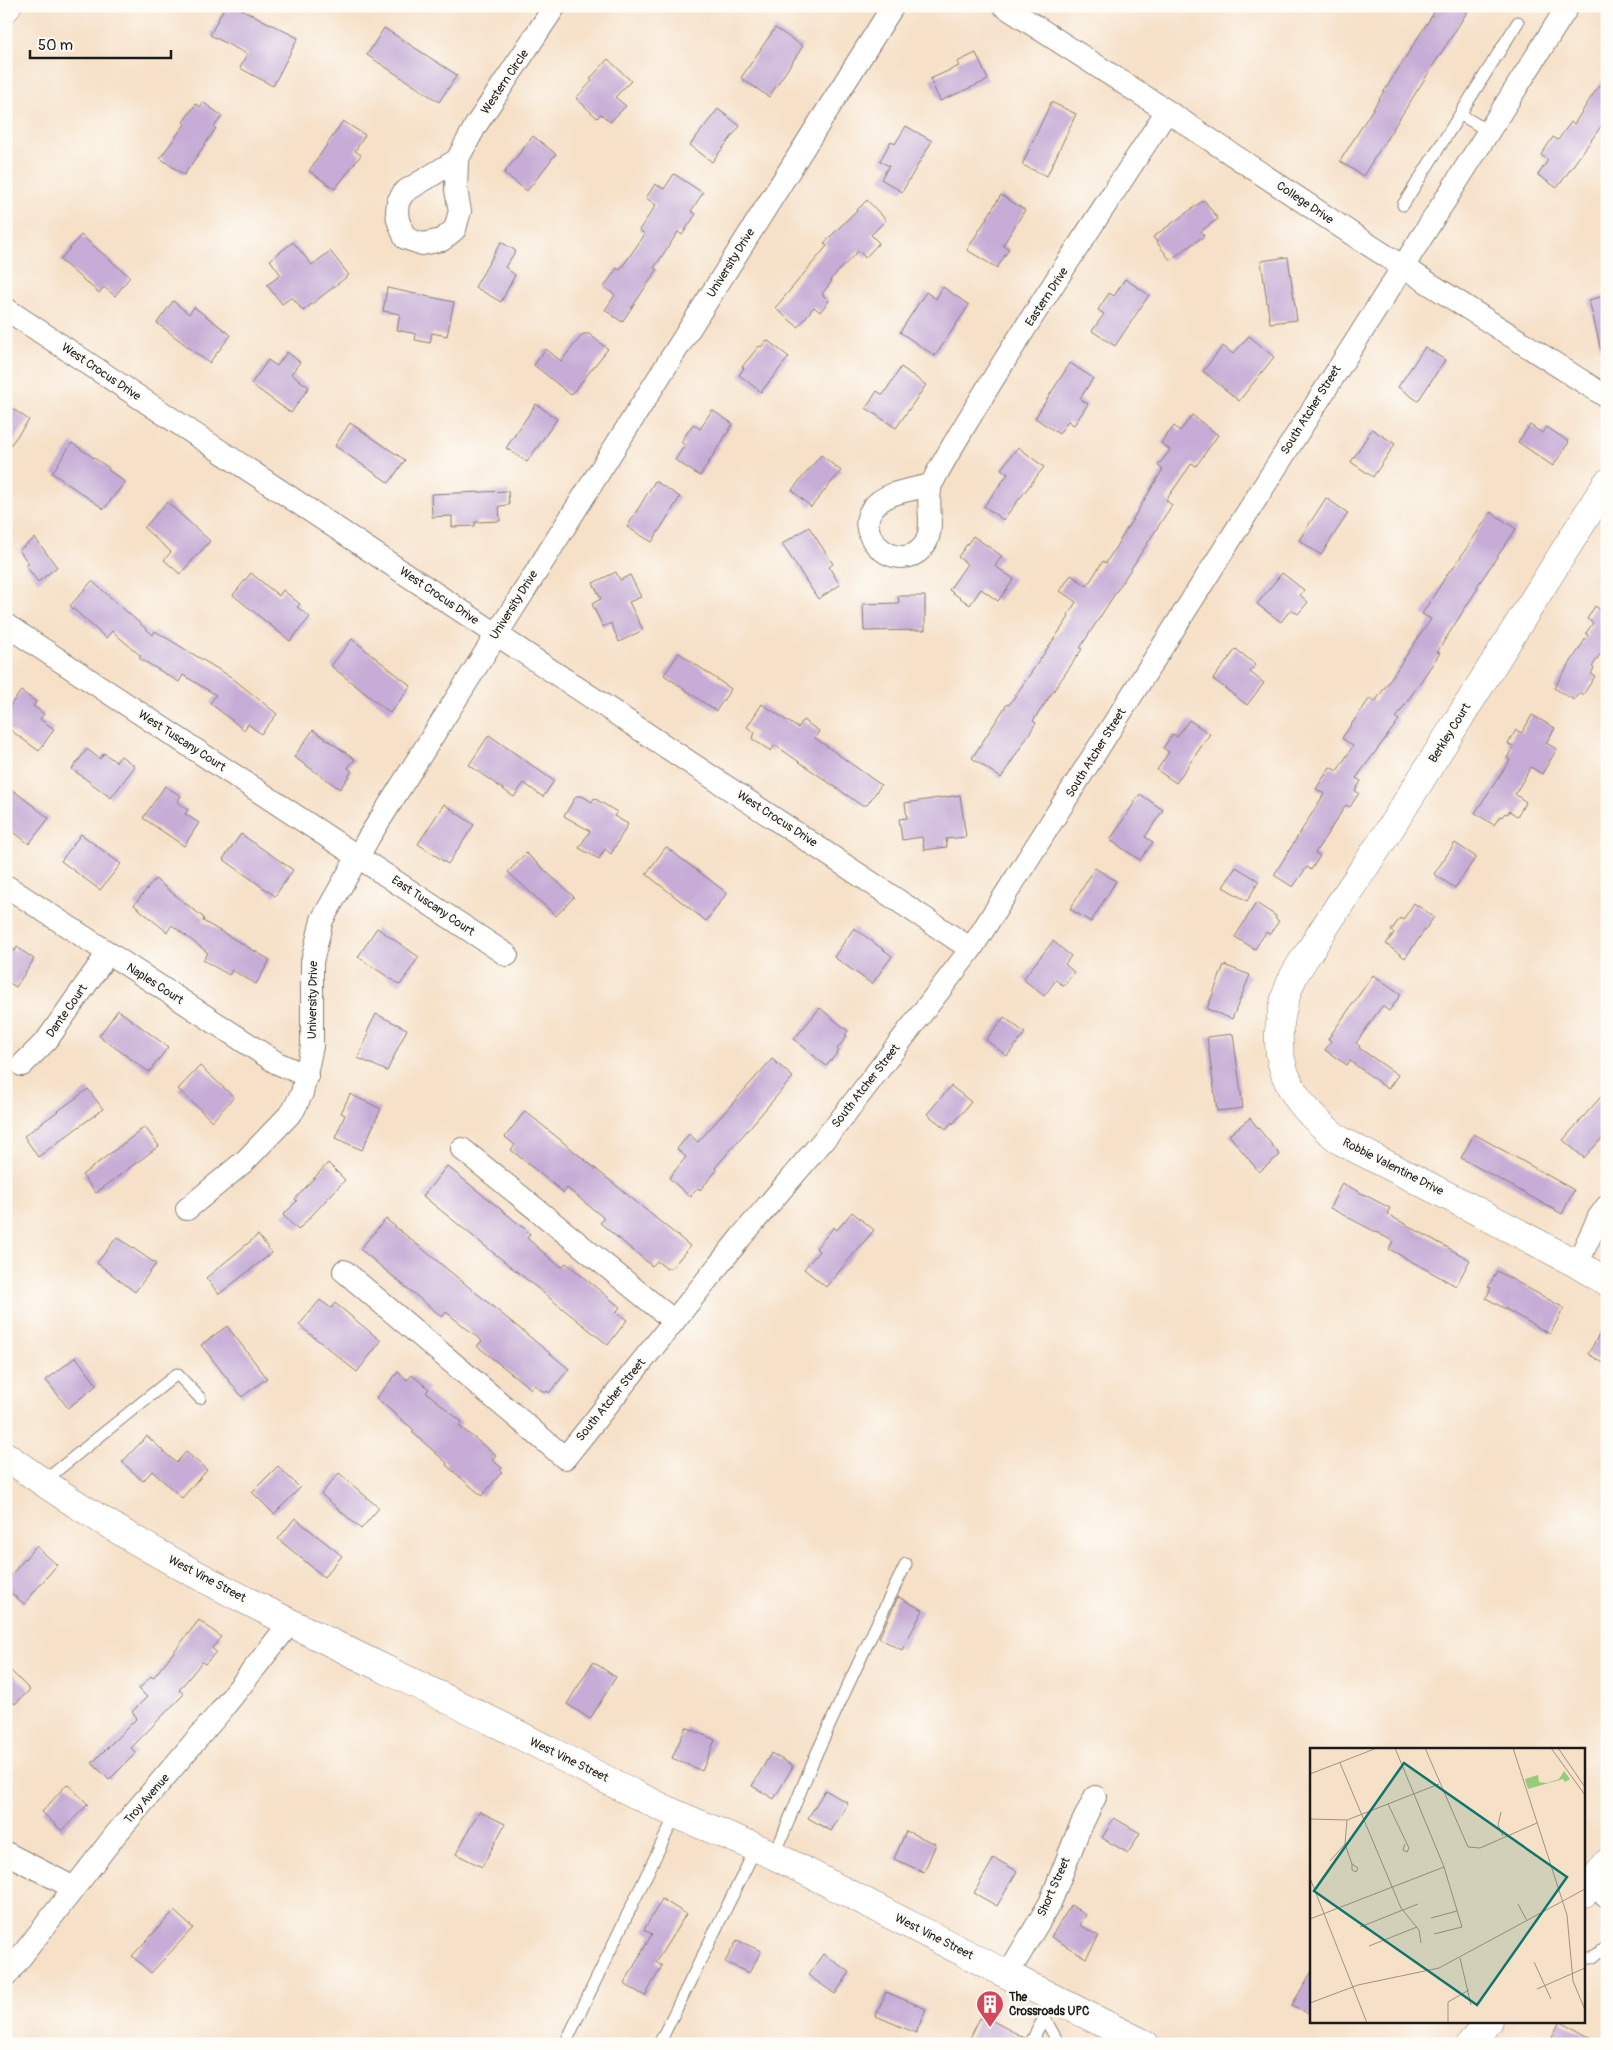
<svg xmlns="http://www.w3.org/2000/svg" width="1613" height="2050" font-family="Pangolin,sans-serif">
	<style>
		.building { fill: #c6acd6 }
		.lines { fill: none; stroke-linecap: round; stroke-linejoin: round }
		.lane-casing { stroke: #897e72; stroke-width: 13 }
		.street-casing { stroke: #897e72; stroke-width: 24 }
		.secondary-casing { stroke: #897e72; stroke-width: 29 }
		.lane { stroke: #fff; stroke-width: 11 }
		.street { stroke: #fff; stroke-width: 22 }
		.secondary { stroke: #fff; stroke-width: 28 }
		.labels { text-anchor: middle; dominant-baseline: central; stroke-width: 5; stroke-linejoin: round; paint-order: stroke }
		.street-label { font-size: 12px; fill: #1c1c1c; stroke: #fdfcf7 }
		.poi-label { font-size: 12px; font-weight: bold; fill: #1c1c1c; stroke: #fdfcf7; text-anchor: start }
		.inset-road { fill: none; stroke: #9f9283; stroke-width: 1 }
		.view { fill: #0f766e; fill-opacity: 0.15; stroke: #0f766e; stroke-width: 2.5 }
		.inset-edge { fill: none; stroke: #1c1c1c; stroke-width: 2.5 }
	</style>
	<rect width="100%" height="100%" fill="#fdfcf7"/>
	<filter id="ink" filterUnits="userSpaceOnUse"><feTurbulence type="fractalNoise" baseFrequency=".02" numOctaves="2"/><feDisplacementMap in="SourceGraphic" scale="10" xChannelSelector="R" yChannelSelector="G"/><feConvolveMatrix kernelMatrix="1 2 1 2 8 2 1 2 1" color-interpolation-filters="sRGB"/></filter>
	<filter id="wash" filterUnits="userSpaceOnUse"><feTurbulence type="fractalNoise" baseFrequency=".0096" numOctaves="4" result="noise"/><feDisplacementMap in="SourceGraphic" scale="20" xChannelSelector="R" yChannelSelector="G"/><feGaussianBlur stdDeviation="1.12" result="paint"/><feColorMatrix in="noise" values="0 0 0 0 0 0 0 0 0 0 0 0 0 0 0 0 0 1.4 0 .05"/><feComposite in="paint" operator="in"/></filter>
	<g filter="url(#wash)">
		<rect width="100%" height="100%" fill="#f6e0c7"/>
		<g id="blocks">
			<g class="building">
				<path d="M225 6H235L298 38 273 86 240 68 247 54 210 35Z"/>
				<path d="M1438 6H1471L1363 176 1340 161Z"/>
				<path d="M384 28 457 75 439 102 367 55Z"/>
				<path d="M775 28 803 46 769 97 741 78Z"/>
				<path d="M976 53 988 80 940 101 930 79 959 66 957 62Z"/>
				<path d="M608 59 631 81 615 97 626 106 610 122 601 114 597 118 576 98 592 81 590 79Z"/>
				<path d="M1607 73V118L1557 188 1538 175 1548 160 1541 155 1553 137 1558 140 1571 122 1574 124Z"/>
				<path d="M203 102 222 116 214 127 216 128 184 175 160 158 185 124 183 122 196 104 200 107Z"/>
				<path d="M1051 102 1076 114 1047 176 1022 165Z"/>
				<path d="M718 109 740 126 712 162 690 145Z"/>
				<path d="M343 121 365 135 355 151 361 155 335 189 309 171Z"/>
				<path d="M906 126 932 141 902 192 881 179 889 166 880 161 891 141 895 144Z"/>
				<path d="M533 136 556 154 527 191 504 173Z"/>
				<path d="M674 174 703 193 691 211 696 214 682 235 678 232 654 268 657 270 622 322 605 310 615 295 604 287 617 268 620 270 645 234 639 230 656 205 646 198 655 184 664 189Z"/>
				<path d="M1001 195 1025 210 1003 245 1009 249 997 268 967 250Z"/>
				<path d="M867 200 886 220 871 235 879 243 865 258 859 250 830 280 832 281 822 294 829 301 820 312 814 307 798 327 775 308 827 246 824 243Z"/>
				<path d="M1204 200 1218 219 1201 231 1204 236 1170 260 1153 237Z"/>
				<path d="M81 235 130 277 115 296 104 287 99 293 60 260Z"/>
				<path d="M293 242 312 265 330 251 349 275 303 311 292 297 282 304 267 285 281 275 270 260Z"/>
				<path d="M501 242 516 251 505 267 515 275 501 302 475 287Z"/>
				<path d="M1288 257 1297 320 1270 323 1261 261Z"/>
				<path d="M1125 279 1149 295 1115 346 1092 331 1104 314 1098 310 1109 293 1114 296Z"/>
				<path d="M943 287 969 305 935 356 900 332 926 292 936 299Z"/>
				<path d="M387 288 454 302 447 336 432 333 430 343 415 340 416 334 397 330 400 314 383 311Z"/>
				<path d="M1607 295V349L1601 350 1589 300Z"/>
				<path d="M173 301 189 314 194 307 231 335 209 363 157 323Z"/>
				<path d="M583 334H589L608 349 571 395 534 365 546 349 561 361Z"/>
				<path d="M1249 336 1274 357 1239 401 1203 371 1223 346 1233 354Z"/>
				<path d="M767 340 789 357 761 392 739 375 744 368 742 367 759 346 761 347Z"/>
				<path d="M1425 347 1445 360 1418 401 1398 387Z"/>
				<path d="M287 352 300 362 291 374 309 387 291 413 251 384 268 360 277 366Z"/>
				<path d="M1070 363 1093 378 1080 399 1088 404 1074 425 1068 421 1059 434 1035 418Z"/>
				<path d="M901 367 926 385 896 428 866 408 877 391 883 395Z"/>
				<path d="M6 404 29 420 6 451Z"/>
				<path d="M536 404 557 419 527 462 506 448Z"/>
				<path d="M712 410 733 424 700 476 675 460 685 445 681 442 693 424 700 429Z"/>
				<path d="M1192 415 1218 435 1196 466 1192 463 1166 500 1172 505 1080 648 1082 649 1033 721 1036 723 1001 778 972 758 1007 704 1009 705 1069 617 1068 615 1076 602 1060 591 1071 575 1087 586 1103 561 1106 563 1163 469 1158 466 1170 450 1161 443 1174 426 1180 431Z"/>
				<path d="M350 423 405 460 389 483 335 446Z"/>
				<path d="M1530 425 1542 433 1547 427 1569 442 1553 466 1518 442Z"/>
				<path d="M1372 429 1395 444 1373 477 1351 462Z"/>
				<path d="M72 443 109 468 108 470 125 482 104 509 52 473Z"/>
				<path d="M1018 447 1044 467 1003 520 984 506 1008 474 1001 469Z"/>
				<path d="M821 455 841 471 811 507 792 490Z"/>
				<path d="M655 481 680 497 652 542 627 527Z"/>
				<path d="M508 491 509 505 499 506 500 521 475 522V526L452 527V516L432 517 431 494Z"/>
				<path d="M1326 498 1348 513 1321 555 1299 540Z"/>
				<path d="M167 502 210 541 180 574 164 560 171 552 144 528Z"/>
				<path d="M1491 512 1516 529 1476 588H1478L1437 652 1440 653 1396 718 1399 720 1356 778 1361 781 1355 791 1359 793 1350 807 1346 805 1315 853 1320 856 1311 870 1307 867 1293 887 1274 875 1324 794 1316 789 1330 767 1337 771 1353 746 1342 738 1370 698 1375 702 1431 619 1422 614 1450 570 1451 571Z"/>
				<path d="M809 527 833 564 829 567 840 585 818 599 782 544Z"/>
				<path d="M973 536 1002 556 995 566 1014 579 998 601 981 589 970 605 949 590 967 564 958 557Z"/>
				<path d="M35 538 57 567 38 582 26 566 29 564 19 550Z"/>
				<path d="M616 572 620 580 630 575 641 597 629 602 643 630 619 642 611 623 603 627 592 604 601 599 593 583Z"/>
				<path d="M251 573 279 596 283 590 300 604 297 607 310 617 290 641 233 595Z"/>
				<path d="M1282 573 1304 590 1300 595 1308 602 1298 614 1291 609 1281 622 1257 604Z"/>
				<path d="M92 581 153 635 155 631 231 677 277 714 261 734 248 724 244 730 210 703 216 695 183 675 179 682 139 658 141 656 112 631 106 638 70 606Z"/>
				<path d="M898 596H925V630L864 631 863 604 899 603Z"/>
				<path d="M1607 601V643L1592 667 1594 668 1591 674 1595 676 1583 695 1579 693 1574 700 1554 688 1588 635 1586 633 1593 623 1587 619 1595 606 1601 610Z"/>
				<path d="M352 639 411 686 390 713 331 666Z"/>
				<path d="M1236 649 1256 665 1250 672 1264 683 1247 705 1213 679Z"/>
				<path d="M679 653 731 689 716 711 664 675Z"/>
				<path d="M21 691 36 702 33 706 44 714 40 719 54 729 39 751 6 727V711Z"/>
				<path d="M762 704 798 728 803 720 819 731 815 738 881 785 867 805H861L775 745 771 751 752 739 755 733 747 727Z"/>
				<path d="M1532 715 1555 728 1546 743 1557 749 1542 774 1531 767 1515 794 1526 802 1517 816 1509 811 1508 814 1505 813 1502 817 1500 816 1494 825 1475 813 1510 760 1507 758 1513 747 1508 744 1516 730 1522 733Z"/>
				<path d="M1189 720 1210 734 1176 783 1157 770 1169 752 1163 748 1173 734 1177 737Z"/>
				<path d="M313 730 355 759 348 768 352 771 340 789 294 757Z"/>
				<path d="M489 735 554 781 543 797 524 783 514 797 469 765Z"/>
				<path d="M87 749 100 759 104 753 116 762 121 756 135 766 111 798 72 769Z"/>
				<path d="M6 785 49 818 29 844 6 826Z"/>
				<path d="M165 786 181 796 177 802 188 810 185 814 199 823 184 846 143 818Z"/>
				<path d="M1140 794 1163 810 1145 837 1153 842 1140 860 1110 840Z"/>
				<path d="M960 795 966 837 946 839 947 847 924 850 922 837 902 840 899 819 907 818 905 803Z"/>
				<path d="M576 796H582L592 802 594 798 617 812 614 816 628 824 611 854 605 849 599 859 579 848 590 831 564 816Z"/>
				<path d="M444 804 474 825 448 864 418 844Z"/>
				<path d="M81 834 121 864 100 890 61 861Z"/>
				<path d="M241 834 293 870 275 896 223 859Z"/>
				<path d="M1455 843 1476 857 1455 888 1434 874Z"/>
				<path d="M666 847 727 893 706 921 646 874Z"/>
				<path d="M526 853 574 897 556 916 508 872Z"/>
				<path d="M1236 867 1259 881 1247 901 1223 887Z"/>
				<path d="M1095 868 1116 881 1091 922 1070 909Z"/>
				<path d="M155 879 204 918 203 921 270 960 256 984 232 970 229 975 203 960 208 953 172 925 167 932 134 905Z"/>
				<path d="M1256 903 1276 916 1275 918 1279 921 1270 934 1266 932 1255 949 1235 937Z"/>
				<path d="M1414 903 1434 917 1405 958 1386 944 1394 933 1391 931 1400 918 1403 920Z"/>
				<path d="M377 928 419 957 400 985 358 957Z"/>
				<path d="M854 928 892 956 872 984 834 957Z"/>
				<path d="M1053 941 1071 956 1065 964 1074 972 1064 986 1056 980 1044 996 1023 979Z"/>
				<path d="M6 945 15 951 17 947 34 959 16 987 6 981Z"/>
				<path d="M1224 965 1250 975 1232 1019 1207 1009Z"/>
				<path d="M1373 975 1401 994 1389 1011 1382 1006 1356 1043 1360 1046 1359 1048 1398 1075 1388 1089 1350 1061 1347 1065 1325 1050 1331 1041 1328 1039Z"/>
				<path d="M820 1008 848 1031 845 1035 847 1036 837 1049 839 1051 826 1066 794 1039Z"/>
				<path d="M118 1010 168 1047 149 1072 99 1036Z"/>
				<path d="M376 1014 407 1029 387 1071 358 1058 369 1033 367 1032Z"/>
				<path d="M1004 1017 1025 1033 1007 1056 986 1040Z"/>
				<path d="M1233 1034 1243 1108 1217 1111 1207 1037Z"/>
				<path d="M772 1059 793 1077 715 1168 717 1170 700 1190 698 1188 690 1197 669 1178 686 1157 677 1149 689 1134 698 1142Z"/>
				<path d="M200 1066 234 1097 212 1121 178 1089Z"/>
				<path d="M951 1086 971 1102 953 1124 952 1122 946 1129 927 1114Z"/>
				<path d="M88 1089 103 1109 38 1157 24 1136Z"/>
				<path d="M1607 1090V1133L1584 1158 1563 1140Z"/>
				<path d="M350 1094 381 1109 362 1150 335 1138 345 1115 341 1113Z"/>
				<path d="M525 1111 690 1246 671 1269 669 1267 667 1269 657 1261 652 1266 600 1223 604 1218 583 1201 567 1188 564 1193 511 1150 515 1145 505 1137Z"/>
				<path d="M1250 1118 1280 1155 1259 1172 1229 1135Z"/>
				<path d="M145 1127 159 1146 96 1193 82 1175Z"/>
				<path d="M1474 1134 1574 1190 1562 1214 1461 1158Z"/>
				<path d="M328 1163 345 1180 298 1230 283 1215 297 1201 295 1199Z"/>
				<path d="M447 1166 524 1228 530 1234 527 1238 552 1260 562 1267 566 1263 620 1307 616 1312 627 1320 608 1345 423 1196Z"/>
				<path d="M1342 1183 1390 1208 1387 1214 1470 1260 1456 1286 1389 1249 1393 1241 1330 1208Z"/>
				<path d="M852 1212 874 1230 826 1287 804 1269 819 1251 816 1248 834 1227 837 1230Z"/>
				<path d="M386 1219 569 1369 549 1393 547 1391 545 1393 534 1385 531 1389 477 1346 482 1341 446 1312 442 1317 360 1249Z"/>
				<path d="M258 1235 272 1253 219 1294 206 1278Z"/>
				<path d="M117 1237 156 1264 135 1292 97 1263Z"/>
				<path d="M1497 1271 1564 1308 1550 1334 1486 1298 1491 1288 1488 1287Z"/>
				<path d="M320 1300 331 1308 335 1303 381 1341 357 1372 299 1325Z"/>
				<path d="M1607 1321V1365L1588 1354Z"/>
				<path d="M227 1326 267 1378 242 1397 201 1345Z"/>
				<path d="M76 1357 97 1385 68 1408 46 1380Z"/>
				<path d="M398 1372 407 1380 412 1375 429 1389 426 1392 462 1422 459 1426 496 1455 492 1460 502 1468 500 1471 502 1472 482 1496 446 1465 447 1463 412 1432 414 1430 376 1398Z"/>
				<path d="M147 1436 176 1463 186 1452 207 1470 182 1498 152 1471 143 1481 122 1462Z"/>
				<path d="M278 1466 300 1488 274 1514 252 1492Z"/>
				<path d="M339 1473 379 1508 361 1529 321 1494Z"/>
				<path d="M295 1518 342 1556 324 1577 278 1539Z"/>
				<path d="M36 1546 57 1565 24 1604 6 1589V1581Z"/>
				<path d="M898 1597 923 1610 902 1650 879 1638Z"/>
				<path d="M199 1620 221 1637 212 1648 216 1652 205 1664 202 1662 179 1690 184 1694 131 1748 136 1753 109 1780 92 1763 137 1718 132 1712 147 1697 139 1689 151 1676 153 1678Z"/>
				<path d="M593 1662 616 1677 590 1719 567 1704Z"/>
				<path d="M6 1666 30 1690 15 1704 6 1695Z"/>
				<path d="M686 1727 715 1740 702 1771 672 1758Z"/>
				<path d="M771 1753 793 1766 774 1799 752 1786Z"/>
				<path d="M67 1784 88 1804 62 1831 42 1812Z"/>
				<path d="M825 1790 848 1803 831 1831 808 1818Z"/>
				<path d="M479 1811 505 1824 482 1867 456 1854Z"/>
				<path d="M1114 1818 1140 1833 1128 1853 1102 1838Z"/>
				<path d="M906 1831 936 1844 924 1872 894 1859Z"/>
				<path d="M994 1858 1017 1871 997 1906 974 1893Z"/>
				<path d="M662 1899 686 1914 656 1962 662 1966 645 1996 624 1984 652 1934 644 1930Z"/>
				<path d="M1071 1905 1086 1915 1080 1925 1099 1936 1086 1958 1051 1937Z"/>
				<path d="M174 1911 193 1928 151 1973 132 1956Z"/>
				<path d="M737 1940 761 1951 749 1973 725 1962Z"/>
				<path d="M823 1954 850 1972 835 1994 808 1975Z"/>
				<path d="M1312 1971V2016L1292 2005Z"/>
				<path d="M886 1992 926 2009 916 2033 876 2016Z"/>
				<path d="M980 2018 988 2022 989 2019 1025 2038 1023 2044H967Z"/>
				<path d="M1560 2021 1602 2044H1549Z"/>
			</g>
		</g>
	</g>
	<g filter="url(#ink)">
		<use href="#blocks" fill-opacity="0" stroke="#897e72" stroke-width="1"/>
		<g class="lines">
			<g class="lane-casing">
				<g id="lane">
					<path d="M1461 115 1488 131"/>
					<path d="M1403 205 1518 22"/>
					<path d="M44 1481 177 1374 200 1398"/>
					<path d="M774 1856C790 1820 803 1782 820 1746 848 1685 876 1624 906 1564"/>
					<path d="M1587 1889 1607 1903"/>
					<path d="M1584 1958H1592L1607 1946"/>
					<path d="M1044 2017 1059 2044"/>
					<path d="M565 2044 676 1814"/>
					<path d="M659 2044 756 1848"/>
					<path d="M1030 2044 1054 1999"/>
				</g>
			</g>
			<g class="street-casing">
				<g id="street">
					<path d="M1004 6 1167 111 1358 238 1607 397"/>
					<path d="M457 160 404 192 398 202 397 212 398 220 405 238 422 244 442 240 455 229 460 211 456 190 457 160 476 125 555 6"/>
					<path d="M6 309 971 949"/>
					<path d="M930 485C912 490 884 492 872 509 853 536 897 575 922 548 937 532 925 504 931 485 932 482 935 478 936 475 1007 350 1089 231 1167 111"/>
					<path d="M6 625 507 955"/>
					<path d="M6 886 277 1063 307 1076"/>
					<path d="M22 1065 47 1040 108 953"/>
					<path d="M462 1149 674 1321"/>
					<path d="M187 1209 246 1160 293 1111 302 1093 312 1046V962L322 920 369 837 893 6"/>
					<path d="M1577 1264 1599 1217 1607 1206"/>
					<path d="M344 1271 565 1458 741 1237 838 1123 971 949 1568 6"/>
					<path d="M6 1853 74 1888"/>
					<path d="M1008 1974 1050 1903 1078 1832 1095 1797"/>
					<path d="M6 1976 116 1834 220 1712 290 1623"/>
				</g>
			</g>
			<g class="secondary-casing">
				<g id="secondary">
					<path d="M6 8 7 6"/>
					<path d="M1607 483C1534 601 1460 718 1386 835 1362 872 1336 908 1313 946 1306 957 1296 969 1291 982 1284 997 1281 1015 1279 1031 1276 1080 1304 1113 1341 1141L1477 1211 1577 1264 1607 1282"/>
					<path d="M6 1456C157 1567 331 1641 498 1724 557 1754 616 1786 676 1814 709 1829 744 1841 777 1857 900 1919 1021 1983 1145 2044"/>
					<path d="M1584 1893 1607 1863"/>
					<path d="M1471 2044 1488 2021"/>
				</g>
			</g>
			<use href="#lane" class="lane"/>
			<use href="#street" class="street"/>
			<use href="#secondary" class="secondary"/>
		</g>
	</g>
	<defs>
		<g id="building-pin" transform="scale(1.4375)"><path d="M0 17L-7.5 6A9.5 9.5 0 1 1 7.5 6Z" fill="#d1495b" stroke="#fdfcf7"/><path d="M-4-6H4V6H1V3H-1V6H-4ZM-2.5-4.3h1.7v1.8h-1.7ZM.8-4.3h1.7v1.8H.8ZM-2.5-1h1.7V.8h-1.7ZM.8-1h1.7V.8H.8Z" fill="#fff"/></g>
	</defs>
	<g fill-rule="evenodd">
		<use href="#building-pin" x="990" y="2004"/>
	</g>
	<g class="labels">
		<g class="street-label">
			<text transform="translate(505 82) rotate(-56)">Western Circle</text>
			<text transform="translate(1305 203) rotate(34)">College Drive</text>
			<text transform="translate(731 263) rotate(-58)">University Drive</text>
			<text transform="translate(1047 297) rotate(-57)">Eastern Drive</text>
			<text transform="translate(101 372) rotate(34)">West Crocus Drive</text>
			<text transform="translate(1311 410) rotate(-58)">South Atcher Street</text>
			<text transform="translate(439 596) rotate(34)">West Crocus Drive</text>
			<text transform="translate(514 605) rotate(-58)">University Drive</text>
			<text transform="translate(1450 733) rotate(-58)">Berkley Court</text>
			<text transform="translate(182 741) rotate(33)">West Tuscany Court</text>
			<text transform="translate(1096 753) rotate(-58)">South Atcher Street</text>
			<text transform="translate(777 819) rotate(33)">West Crocus Drive</text>
			<text transform="translate(433 906) rotate(34)">East Tuscany Court</text>
			<text transform="translate(155 984) rotate(33)">Naples Court</text>
			<text transform="translate(313 1000) rotate(-89)">University Drive</text>
			<text transform="translate(67 1011) rotate(-55)">Dante Court</text>
			<text transform="translate(866 1086) rotate(-52)">South Atcher Street</text>
			<text transform="translate(1393 1167) rotate(27)">Robbie Valentine Drive</text>
			<text transform="translate(611 1400) rotate(-51)">South Atcher Street</text>
			<text transform="translate(207 1579) rotate(28)">West Vine Street</text>
			<text transform="translate(569 1760) rotate(26)">West Vine Street</text>
			<text transform="translate(147 1799) rotate(-49)">Troy Avenue</text>
			<text transform="translate(1054 1887) rotate(-66)">Short Street</text>
			<text transform="translate(934 1937) rotate(27)">West Vine Street</text>
		</g>
		<g class="poi-label">
			<text x="1009" y="1997">The<tspan x="1009" dy="14">Crossroads UPC</tspan></text>
		</g>
	</g>
	<g transform="translate(1310 1748)">
		<rect width="275" height="275" fill="#f6e0c7"/>
		<path d="M254 23 260 31 255 34 253 31 218 41 215 31 228 27 229 34 237 35 249 31Z" fill="#95cc7e"/>
		<path class="inset-road" d="M85 0 134 119 152 179 124 186M115 0 158 99 170 100 227 75M203 0 257 167 263 233 275 262M241 0 275 47M248 0 275 39M30 15 91 160 109 182 111 195M0 26 67 0M78 56 99 100 97 104 93 102 95 96M191 64 188 77 193 88M0 71 37 72 129 36M35 96 42 116 48 120 46 124 42 122V116M20 113 35 96 37 72M0 130 57 275M208 156 217 173M121 170 147 163M0 171 134 119M50 179 108 156M59 198 107 179M150 210 161 257M224 214 241 251M227 241 275 220M0 255 48 237 129 220 275 141M138 275V254L159 242"/>
		<path class="view" d="M94 15 257 129 167 257 4 143Z"/>
		<rect width="275" height="275" class="inset-edge"/>
	</g>
	<rect width="1613" height="2050" fill="none" stroke="#fdfcf7" stroke-width="25"/>
	<path d="M30 50v8h141v-8" fill="none" stroke="#1c1c1c" stroke-width="2.5"/>
	<text x="38" y="50" font-size="15" fill="#1c1c1c" stroke="#fdfcf7" stroke-width="4" paint-order="stroke">50 m</text>
</svg>
